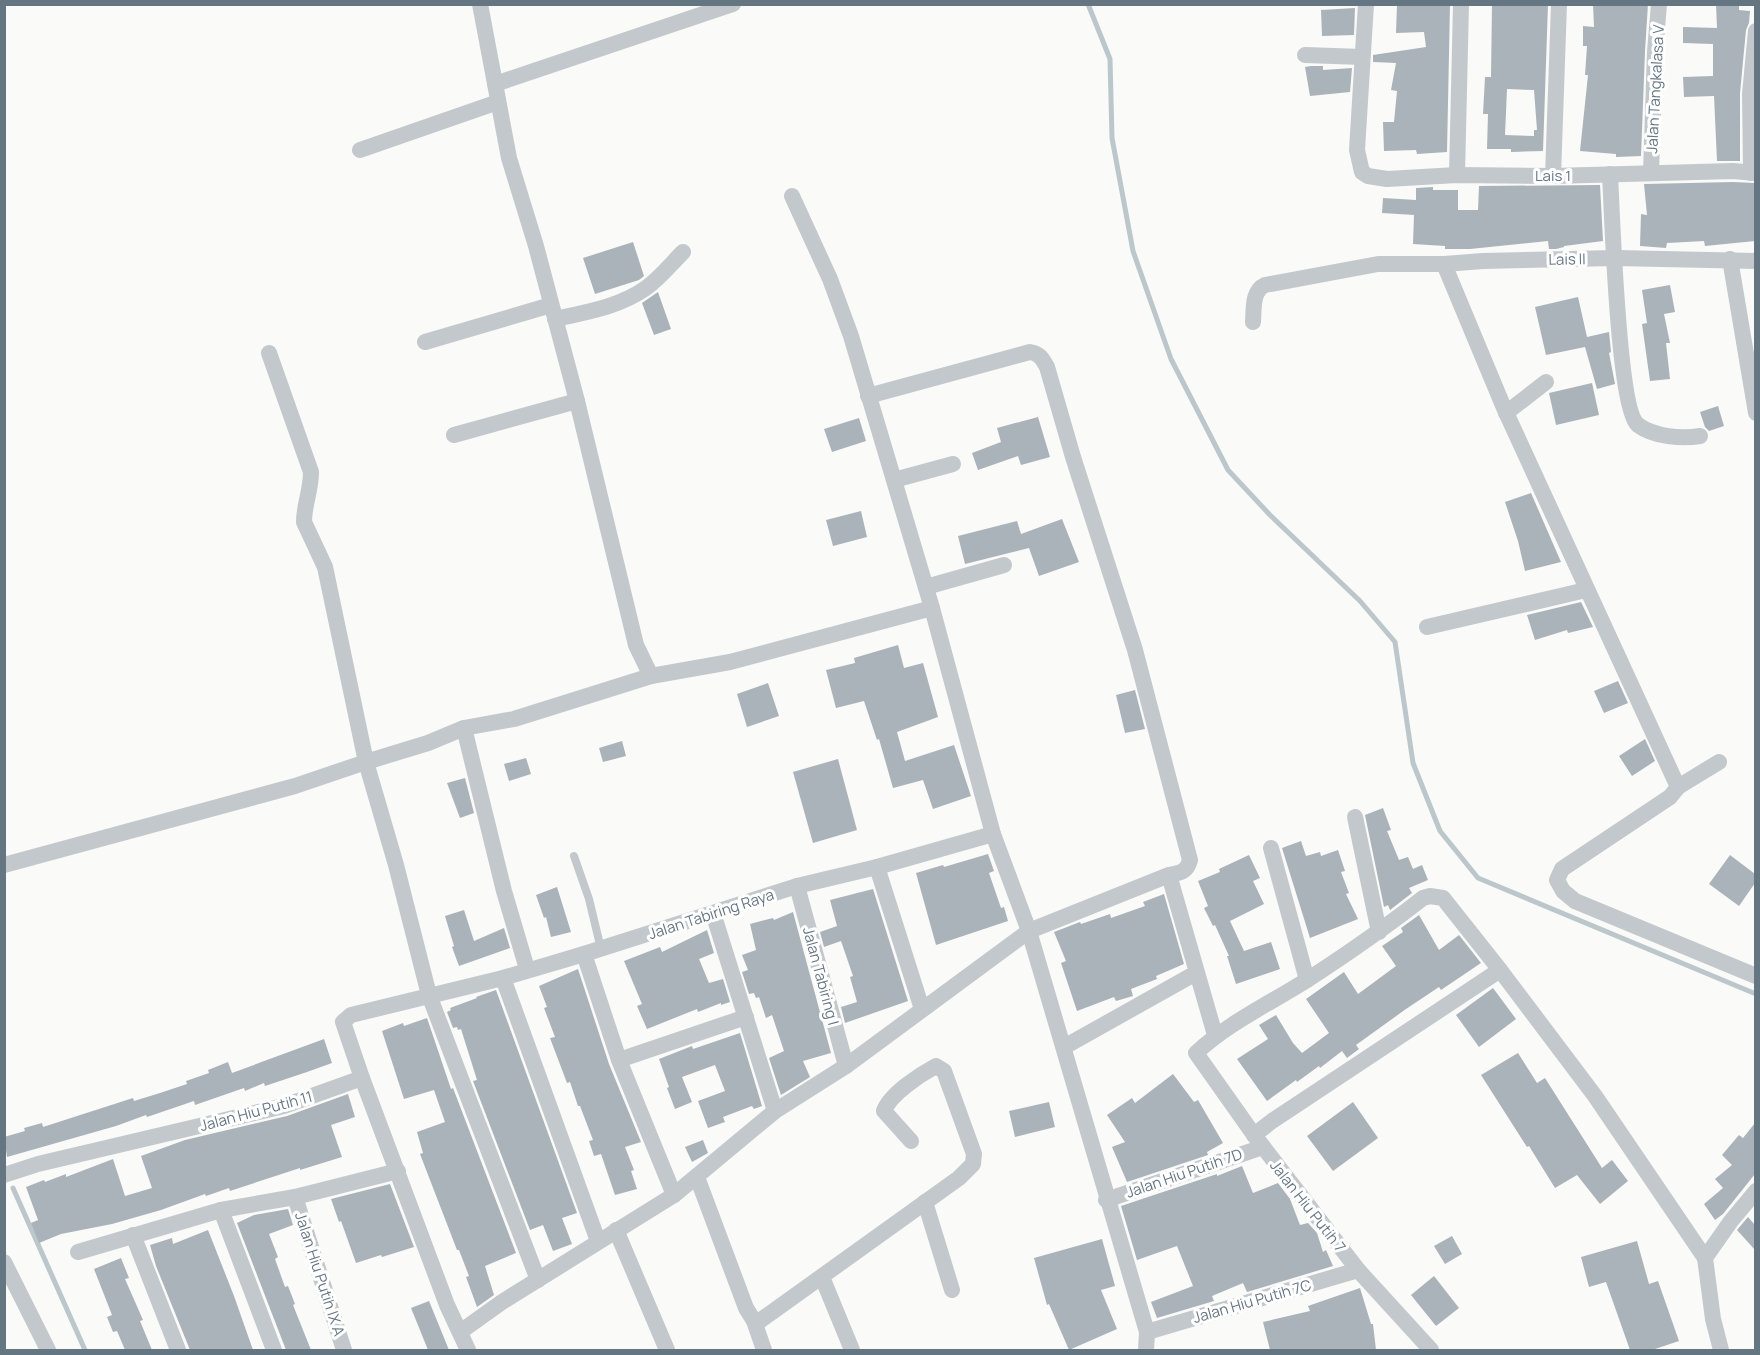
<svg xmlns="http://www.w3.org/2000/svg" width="1760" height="1355" font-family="Manrope,sans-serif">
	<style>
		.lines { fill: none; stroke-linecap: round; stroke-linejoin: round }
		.stream { stroke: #bbc7cb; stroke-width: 5 }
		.building { fill: #aab3b9; fill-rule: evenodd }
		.lane { stroke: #c3c8cc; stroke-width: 8 }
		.street { stroke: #c3c8cc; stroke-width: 16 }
		.labels { text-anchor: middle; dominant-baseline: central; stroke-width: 6; stroke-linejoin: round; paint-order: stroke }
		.street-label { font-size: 15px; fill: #657683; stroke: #fff }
	</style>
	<rect width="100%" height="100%" fill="#fafaf8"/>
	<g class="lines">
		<g class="stream">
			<path d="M1088 4 1110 59 1112 138 1133 251 1171 359 1228 470 1270 515 1360 601 1395 642 1413 763 1440 831 1478 878 1756 994"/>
			<path d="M13 1188 85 1350"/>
		</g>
	</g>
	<g class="building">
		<path d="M1397 4H1450L1447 152 1417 154 1416 150 1384 151 1383 122H1394L1397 91 1391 90 1396 63 1373 62V55L1426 47 1424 32 1396 33Z"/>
		<path d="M1492 4H1548L1543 151 1511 152V149H1487L1488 114H1483L1485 77H1491ZM1507 89 1534 90 1537 130H1534V136L1505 135Z"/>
		<path d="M1593 4H1648L1645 51 1641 156 1616 157V154L1580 151 1588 75H1585L1587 46H1583V26L1594 27Z"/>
		<path d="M1716 4H1739V10L1750 11 1749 23 1746 30 1740 93V161H1717L1714 96 1684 97 1683 77 1713 76V44L1683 43V27L1717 28Z"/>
		<path d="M1355 8 1354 35 1322 36 1321 10Z"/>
		<path d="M1311 66H1323V70L1352 68 1350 92 1310 96 1305 67Z"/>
		<path d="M1733 182 1755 183V241L1705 246 1704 241 1667 243 1666 248 1640 246 1641 214 1647 215 1644 184Z"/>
		<path d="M1600 185 1603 241 1564 246V247L1556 249H1549L1548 241 1470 249H1445V246L1413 244 1414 215 1382 213 1383 198 1416 200V188L1433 187V190H1458V210H1478L1479 186Z"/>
		<path d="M633 242 644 276 639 280 595 294 583 258Z"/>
		<path d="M1670 285 1675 312 1664 314 1670 343H1666L1670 379 1650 381 1642 324 1647 323 1642 290Z"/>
		<path d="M658 292 671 329 654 335 642 303Z"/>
		<path d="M1578 297 1587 337 1609 332 1611 352 1609 353 1615 384 1597 389 1585 347 1546 355 1535 307Z"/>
		<path d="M1592 383 1599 415 1556 425 1549 393Z"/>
		<path d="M1718 406 1724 426 1709 431 1705 427 1700 412Z"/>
		<path d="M1038 417 1050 457 1021 465 1018 456 978 470 972 453 1001 442 997 428Z"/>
		<path d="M859 418 866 441 832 452 824 429Z"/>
		<path d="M1531 493 1561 562 1525 571 1518 541 1505 502Z"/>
		<path d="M861 511 867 537 833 546 826 520Z"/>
		<path d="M1062 519 1079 562 1039 576 1029 548 965 564 958 536 1017 521 1021 534Z"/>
		<path d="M1581 602 1593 627 1568 633 1567 630 1535 640 1527 615Z"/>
		<path d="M898 645 904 668 923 663 938 717 897 732 905 761 954 745 971 796 933 809 923 780 893 788 879 739 877 740 864 701 836 708 826 670 855 663 854 658Z"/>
		<path d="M1618 681 1628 703 1604 713 1594 691Z"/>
		<path d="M768 683 779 716 747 727 737 694Z"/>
		<path d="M1135 690 1145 729 1125 733 1116 695Z"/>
		<path d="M1645 739 1655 761 1632 776 1619 756Z"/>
		<path d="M622 741 626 756 603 762 599 748Z"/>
		<path d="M526 758 531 774 509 781 504 764Z"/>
		<path d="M838 759 857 830 813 843 793 772Z"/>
		<path d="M465 778 474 813 460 818 447 783Z"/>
		<path d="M1383 808 1391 830 1387 831 1399 860 1408 857 1413 869 1422 865 1428 880 1409 888 1412 893 1390 910 1388 905 1384 907 1365 815Z"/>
		<path d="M1301 841 1306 856 1320 852 1321 856 1338 850 1345 871 1341 872 1349 893 1346 894 1358 919 1310 938 1282 848Z"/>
		<path d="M988 854 994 871 989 873 1001 908 1004 907 1008 921 936 945 916 873 943 865 944 867Z"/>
		<path d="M1249 855 1260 878 1253 881 1264 904 1230 921 1244 951 1271 942 1280 969 1236 984 1227 956H1229L1215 925 1213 926 1204 908 1208 906 1198 881 1220 872 1219 869Z"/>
		<path d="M1730 855 1755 874V883L1739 906 1709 884Z"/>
		<path d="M557 887 571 932 551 937 546 917 544 918 536 895Z"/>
		<path d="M873 889 908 1001 845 1023 841 1007 857 1002 850 977 853 976 841 941 824 947 820 932 837 926 830 900Z"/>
		<path d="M1164 894 1184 964 1156 976 1157 979 1131 989 1133 996 1116 1001 1114 997 1077 1011 1061 963 1066 961 1054 932 1080 922 1081 924 1110 914 1111 918 1145 906 1143 902Z"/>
		<path d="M464 910 474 941 504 928 510 948 459 966 452 947 454 946 445 916Z"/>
		<path d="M793 912 831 1053 803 1061 810 1077 781 1095 769 1058 784 1051 772 1015 766 1018 759 997 756 998 754 993 749 994 742 972 748 970 742 955 756 950 750 924 773 918 774 920Z"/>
		<path d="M1419 915 1439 950 1459 935 1481 963 1441 990 1439 987 1406 1009 1356 1045 1359 1049 1347 1058 1342 1051 1320 1068 1319 1066 1297 1082 1296 1080 1267 1101 1237 1059 1268 1039 1259 1025 1276 1015 1293 1043 1302 1053 1329 1033 1306 999 1344 972 1358 994 1396 966 1382 946 1403 932 1401 928Z"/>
		<path d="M707 930 714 953 699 959 709 983 723 979 730 1002 721 1005V1003L698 1012 697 1009 647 1029 637 1006 642 1004 624 961 660 947 662 952Z"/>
		<path d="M578 969 609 1064 641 1142 625 1147 634 1170 631 1171 637 1189 615 1195 601 1154 594 1156 589 1141 593 1140 580 1106H578L570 1082 567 1083 550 1038 555 1037 544 1008 547 1007 539 986Z"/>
		<path d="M1493 988 1516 1019 1479 1047 1456 1015Z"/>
		<path d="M496 990 577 1213 562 1218 572 1244 553 1251 543 1225 530 1230 473 1081 477 1080 461 1029 458 1030 457 1027 453 1028 447 1012 451 1010 450 1008 477 998 476 997Z"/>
		<path d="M427 1018 451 1089 453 1088 516 1253 485 1266 494 1295 477 1307 466 1277 469 1276 459 1250H457L420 1154 423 1153 417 1132 445 1122 434 1090 404 1099 382 1031 403 1023 404 1026Z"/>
		<path d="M740 1033 762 1106 754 1109 752 1106 723 1117 725 1122 708 1128 698 1101 725 1091 715 1065 682 1077 692 1102 675 1109 667 1088 669 1087 659 1059 692 1046 693 1049Z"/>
		<path d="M324 1039 332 1063 307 1072 265 1086 264 1083 245 1091 244 1088 195 1105 194 1101 147 1117 146 1115 116 1126 7 1157 4 1137 25 1131 24 1128 42 1123 43 1127 133 1098 134 1101 160 1093 187 1084 186 1081 209 1073 208 1070 228 1062 232 1073Z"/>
		<path d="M1518 1053 1537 1083 1545 1078 1602 1168 1612 1160 1628 1181 1600 1204 1577 1175 1555 1188 1529 1146 1527 1147 1481 1075Z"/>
		<path d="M1173 1074 1194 1102 1198 1100 1223 1143 1207 1152 1208 1155 1127 1182 1112 1147 1125 1142 1107 1115 1132 1098 1135 1103Z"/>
		<path d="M348 1094 355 1117 331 1125 342 1157 300 1170V1168L230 1191 229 1188 206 1196 205 1194 161 1210 112 1224 61 1234 39 1243 31 1223 38 1220 26 1187 44 1180 45 1182 66 1174V1177L113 1159 125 1196 152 1188 141 1156 185 1140 287 1116Z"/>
		<path d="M1049 1102 1055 1127 1015 1137 1009 1111Z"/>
		<path d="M1353 1102 1378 1138 1333 1171 1307 1136Z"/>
		<path d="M1755 1123V1174L1723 1214 1715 1220 1704 1204 1723 1188 1715 1179 1732 1165 1722 1155 1739 1135 1743 1138Z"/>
		<path d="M703 1140 708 1153 692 1162 685 1147Z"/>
		<path d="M1242 1166 1253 1193 1278 1183 1290 1199 1300 1225 1308 1223 1317 1233 1323 1252 1326 1250 1333 1266 1247 1292 1243 1283 1212 1296 1214 1301 1157 1318 1151 1302 1193 1286 1177 1246 1137 1260 1121 1206 1217 1174V1176Z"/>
		<path d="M390 1184 414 1247 382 1257 381 1255 356 1263 341 1221 339 1222 331 1199Z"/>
		<path d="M288 1209 293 1225 269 1234 278 1257 275 1259 285 1287 288 1286 295 1304 293 1305 311 1350H286L237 1223 254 1215Z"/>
		<path d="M1748 1217 1755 1225V1250L1737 1230Z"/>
		<path d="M208 1230 234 1296 253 1350H190L156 1266 150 1245 172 1238 173 1244Z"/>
		<path d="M1452 1236 1462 1254 1445 1264 1434 1246Z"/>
		<path d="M1102 1239 1115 1286 1101 1290 1117 1329 1069 1350 1049 1304 1047 1305 1034 1258Z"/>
		<path d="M1637 1241 1649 1284 1658 1281 1679 1341 1652 1350H1630L1606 1282 1589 1287 1581 1257Z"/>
		<path d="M121 1258 129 1278 125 1279 143 1320 140 1321 152 1350H125L117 1331 113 1332 107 1317 112 1315 94 1269Z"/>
		<path d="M1434 1276 1459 1308 1436 1326 1411 1295Z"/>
		<path d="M1360 1288 1371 1324H1373L1376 1350H1270L1263 1322 1310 1311 1308 1306Z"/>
		<path d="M429 1301 449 1350H428L411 1308Z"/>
	</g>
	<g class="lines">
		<path class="lane" d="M574 856 589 899 601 949"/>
		<g class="street">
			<path d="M480 4 509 158 536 246 577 401 636 645 651 676 730 662 932 608"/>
			<path d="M1366 4 1357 150 1362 172 1368 176 1387 179 1457 175 1553 176 1733 171 1756 173"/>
			<path d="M1305 55 1362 57"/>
			<path d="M495 84 733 4"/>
			<path d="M360 150 498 102"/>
			<path d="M1651 173 1655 52 1659 4"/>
			<path d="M1751 173 1750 94 1756 31"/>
			<path d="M1610 174C1612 211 1618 409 1638 425 1654 437 1682 439 1700 436"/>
			<path d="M1457 175 1461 4"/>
			<path d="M1553 176 1559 4"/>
			<path d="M792 196 830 279 851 336 932 608 993 834 1029 931 1147 1332 1146 1350"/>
			<path d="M1730 259 1756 413"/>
			<path d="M1444 264 1504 408 1678 787 1670 797 1562 869 1557 880 1563 891 1575 901 1756 976"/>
			<path d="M555 319C587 312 619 307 646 288 660 278 671 264 683 252"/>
			<path d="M1253 322C1254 308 1252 291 1265 285L1378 264H1444L1483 261 1615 258 1756 261"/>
			<path d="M425 342 551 305"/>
			<path d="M269 353 311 472C311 491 304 504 304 522L325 567 366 762 428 743 464 728 514 719 651 676"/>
			<path d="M868 396 1030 352C1040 354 1042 358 1047 367L1073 457 1135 650 1190 860C1187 872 1180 873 1169 875"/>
			<path d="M1506 413 1546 382"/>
			<path d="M454 435 577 401"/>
			<path d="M894 480 953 464"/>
			<path d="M926 587 1004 565"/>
			<path d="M1427 627 1586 590"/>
			<path d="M464 728 504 891 527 969"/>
			<path d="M1678 787 1719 762"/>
			<path d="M1355 817 1379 932"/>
			<path d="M1271 848 1307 980"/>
			<path d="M4 865 295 786 366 762 396 865 429 995 538 1280"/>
			<path d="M877 867 922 1009"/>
			<path d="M797 886 846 1066"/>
			<path d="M713 913 775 1111"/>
			<path d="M584 954 619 1060 674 1195"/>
			<path d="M503 978 598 1241"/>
			<path d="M1064 1047 1196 973"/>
			<path d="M619 1060 746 1017"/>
			<path d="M362 1078 343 1022 351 1015 503 978 584 954 797 886 877 867 993 834"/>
			<path d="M1254 1135 1272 1121 1500 970 1595 1096 1705 1258 1713 1319 1721 1350"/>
			<path d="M4 1175 38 1164 284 1106 362 1078 447 1305 468 1350"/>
			<path d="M697 1177 746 1308 754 1321 761 1320 959 1178 973 1164 974 1154 944 1071 936 1066C921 1074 890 1094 884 1111L911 1141"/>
			<path d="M295 1197 344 1350"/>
			<path d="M1106 1200 1263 1147"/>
			<path d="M925 1202 952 1290"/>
			<path d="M221 1210 274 1350"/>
			<path d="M616 1230 667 1350"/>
			<path d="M133 1235 178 1350"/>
			<path d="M78 1252 221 1210 295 1197 398 1171"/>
			<path d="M1705 1258 1731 1221 1756 1191"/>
			<path d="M4 1262 48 1350"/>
			<path d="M822 1277 852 1350"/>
			<path d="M754 1321 764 1350"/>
			<path d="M460 1332 502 1302 674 1195 775 1111 846 1066 1029 931 1169 875 1215 1035"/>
			<path d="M1147 1332 1358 1270"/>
			<path d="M1431 1350 1358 1270 1254 1135 1196 1053C1228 1023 1269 1004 1307 980 1347 954 1386 927 1423 898L1430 896 1443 898 1500 970"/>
		</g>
	</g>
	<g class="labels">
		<g class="street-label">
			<text transform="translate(1655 89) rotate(-87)">Jalan Tangkalasa V</text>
			<text x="1553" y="175">Lais 1</text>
			<text transform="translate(1567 259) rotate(-1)">Lais II</text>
			<text transform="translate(711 914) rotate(-18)">Jalan Tabiring Raya</text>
			<text transform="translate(821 976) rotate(75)">Jalan Tabiring I</text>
			<text transform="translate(256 1111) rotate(-15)">Jalan Hiu Putih 11</text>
			<text transform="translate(1184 1173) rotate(-19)">Jalan Hiu Putih 7D</text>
			<text transform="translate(1308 1206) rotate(52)">Jalan Hiu Putih 7</text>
			<text transform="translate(320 1274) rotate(72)">Jalan Hiu Putih IX A</text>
			<text transform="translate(1252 1301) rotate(-16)">Jalan Hiu Putih 7C</text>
		</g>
	</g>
	<rect width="1760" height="1355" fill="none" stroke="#657683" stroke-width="12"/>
</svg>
